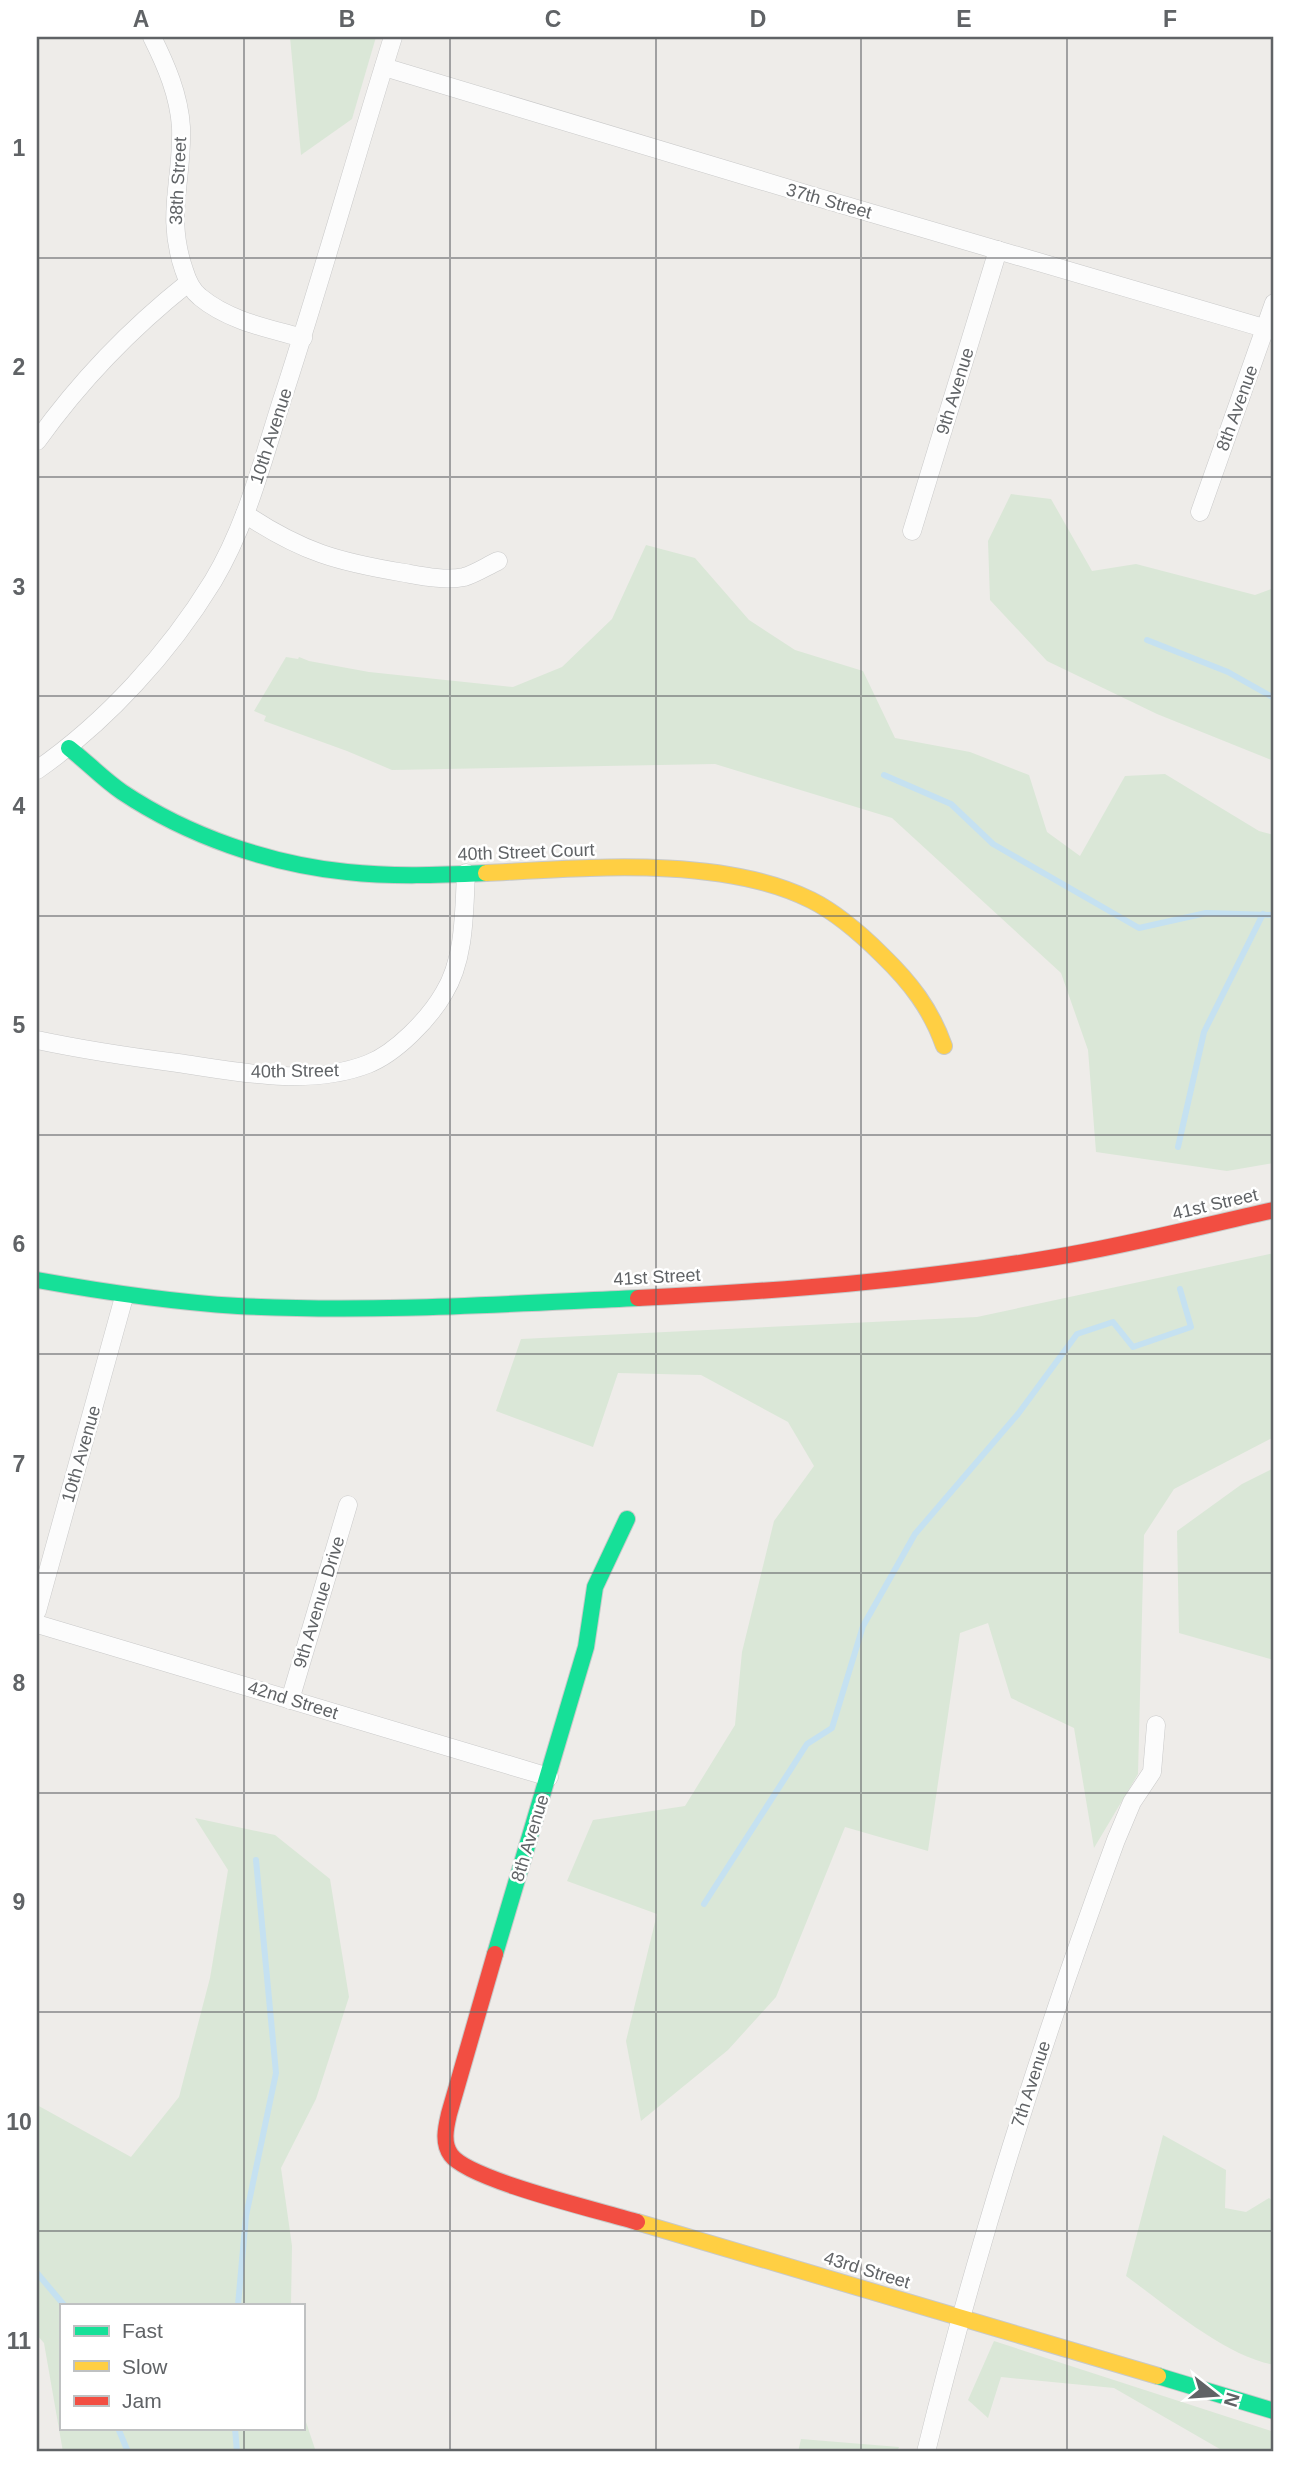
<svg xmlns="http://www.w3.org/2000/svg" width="1311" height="2489" font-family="Arial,sans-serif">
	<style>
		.green { fill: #dae7d7 }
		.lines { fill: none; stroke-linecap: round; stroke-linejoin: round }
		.stream { stroke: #c5e1f1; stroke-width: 6 }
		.street-casing { stroke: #c9c9c9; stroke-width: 19 }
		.fast-casing { stroke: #c8c9c8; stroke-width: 18 }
		.slow-casing { stroke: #c8c9c8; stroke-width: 18 }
		.jam-casing { stroke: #c8c9c8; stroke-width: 18 }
		.street { stroke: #fcfcfc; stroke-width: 18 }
		.fast { stroke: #16e098; stroke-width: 16 }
		.slow { stroke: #ffcf43; stroke-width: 16 }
		.jam { stroke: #f24e42; stroke-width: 16 }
		.grid { fill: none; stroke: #606366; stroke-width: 2; stroke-opacity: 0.55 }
		.labels { text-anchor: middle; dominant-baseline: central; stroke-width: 5; stroke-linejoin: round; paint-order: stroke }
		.street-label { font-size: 18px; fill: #606366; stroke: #fff }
		.neatline { fill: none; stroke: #606366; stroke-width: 2.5 }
		.grid-label { font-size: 23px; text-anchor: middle; font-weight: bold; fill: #606366 }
	</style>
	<rect width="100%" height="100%" fill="#eeece9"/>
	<g class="green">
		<path d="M290 37H376L352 119 301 155Z"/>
		<path d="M1011 494 1051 499 1092 571 1136 564 1255 595 1274 588V761L1157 714 1047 661 990 600 988 541Z"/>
		<path d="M646 545 695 558 749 620 795 650 863 671 895 738 970 752 1029 775 1047 832 1080 856 1125 776 1165 774 1259 831 1274 835V1163L1227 1171 1096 1152 1088 1050 1061 973 892 818 715 764 392 770 347 751 264 721 266 716 254 711 286 657 298 659 299 657 309 661 369 672 513 687 562 667 612 619Z"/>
		<path d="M1274 1253V1437L1174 1489 1144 1535 1138 1774 1094 1848 1074 1728 1011 1698 988 1623 960 1633 928 1851 845 1827 776 1997 728 2050 641 2121 626 2041 657 1914 567 1881 593 1820 685 1806 735 1725 742 1652 774 1521 814 1466 788 1422 701 1375 618 1373 593 1447 496 1411 521 1339 977 1317Z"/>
		<path d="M1274 1468V1660L1179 1633 1177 1531 1242 1484Z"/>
		<path d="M195 1818 275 1835 330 1879 349 1997 316 2099 281 2168 292 2246 291 2305H61V2428H303V2413L316 2452H63L44 2343 37 2335V2105L131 2157 179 2097 210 1978 228 1870Z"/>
		<path d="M1163 2135 1226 2170 1225 2208 1246 2212 1269 2198 1274 2202V2365C1225 2356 1166 2305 1126 2276Z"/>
		<path d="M994 2341 1274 2432V2452H1225L1114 2388 1001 2377 988 2418 968 2400Z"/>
		<path d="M801 2439 899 2447 897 2452H798Z"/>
	</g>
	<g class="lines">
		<g class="stream">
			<path d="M1147 640 1228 672 1274 698"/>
			<path d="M884 775 951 804 993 844 1139 928 1206 913 1274 915"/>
			<path d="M1178 1147 1204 1032 1263 914"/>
			<path d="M704 1904 807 1744 832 1728 863 1626 915 1534 1018 1414 1077 1334 1113 1322 1133 1347 1191 1327 1180 1289"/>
			<path d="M37 2273 64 2305"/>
			<path d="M238 2305 246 2216 276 2073 256 1860"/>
			<path d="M118 2428 128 2452"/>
			<path d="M235 2428 237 2452"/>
		</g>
		<g class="street-casing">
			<g id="street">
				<path d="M152 37C166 65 179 95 181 127 183 181 165 215 184 270 187 280 191 290 200 297 229 321 267 328 303 338"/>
				<path d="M384 67 813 196 1274 331"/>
				<path d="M37 441C80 381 130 329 188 283"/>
				<path d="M1200 512 1274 303"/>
				<path d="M245 514C302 552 338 562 405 573 422 576 446 581 464 577 475 574 487 566 498 561"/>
				<path d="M912 531 998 250"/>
				<path d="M37 770C106 722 169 653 213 581 246 526 262 463 281 403 321 281 355 158 393 37"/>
				<path d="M37 1040C84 1050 131 1057 178 1063 238 1072 309 1087 368 1064 396 1053 429 1019 444 993 465 959 464 912 466 873"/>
				<path d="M37 1611 124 1297"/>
				<path d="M37 1624 549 1777"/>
				<path d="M290 1700 348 1505"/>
				<path d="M926 2452C977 2244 1042 2041 1116 1840L1132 1802 1152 1772 1156 1725"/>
			</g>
		</g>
		<g class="fast-casing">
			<g id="fast">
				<path d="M69 748C87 762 103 779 122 792 188 836 269 864 347 872 393 877 440 875 486 873"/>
				<path d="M37 1280C104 1292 170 1302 238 1306 371 1313 504 1304 638 1298"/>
				<path d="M495 1954 586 1647 595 1587 627 1519"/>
				<path d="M1158 2376 1274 2411"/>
			</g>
		</g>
		<g class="slow-casing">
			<g id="slow">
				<path d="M486 873C584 868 721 855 811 900 837 913 862 935 882 955 910 982 931 1009 944 1046"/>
				<path d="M637 2222 1158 2376"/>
			</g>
		</g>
		<g class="jam-casing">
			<g id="jam">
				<path d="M638 1298C778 1291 917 1281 1056 1257 1129 1245 1201 1226 1274 1210"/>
				<path d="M495 1954 449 2114C446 2127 442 2143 451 2155 469 2180 601 2211 637 2222"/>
			</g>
		</g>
		<use href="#street" class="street"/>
		<use href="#fast" class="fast"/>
		<use href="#slow" class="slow"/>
		<use href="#jam" class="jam"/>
	</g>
	<path class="grid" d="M244 37V2305M450 37V2452M656 37V2452M861 37V2452M1067 37V2452M37 258H1274M37 477H1274M37 696H1274M37 916H1274M37 1135H1274M37 1354H1274M37 1573H1274M37 1793H1274M37 2012H1274M37 2231H1274M244 2428V2452"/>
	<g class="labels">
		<g class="street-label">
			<text transform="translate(178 181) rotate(-87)">38th Street</text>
			<text transform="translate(829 201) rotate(16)">37th Street</text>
			<text transform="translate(955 391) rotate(-73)">9th Avenue</text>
			<text transform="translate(1237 408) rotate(-70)">8th Avenue</text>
			<text transform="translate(271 436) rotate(-72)">10th Avenue</text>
			<text transform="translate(526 852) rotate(-2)">40th Street Court</text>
			<text transform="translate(295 1071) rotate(-1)">40th Street</text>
			<text transform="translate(1215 1204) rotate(-13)">41st Street</text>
			<text transform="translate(657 1277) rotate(-3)">41st Street</text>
			<text transform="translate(81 1454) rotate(-74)">10th Avenue</text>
			<text transform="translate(319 1602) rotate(-73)">9th Avenue Drive</text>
			<text transform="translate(293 1700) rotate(17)">42nd Street</text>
			<text transform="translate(530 1838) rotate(-73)">8th Avenue</text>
			<text transform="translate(1031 2084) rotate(-72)">7th Avenue</text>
			<text transform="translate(867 2270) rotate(17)">43rd Street</text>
		</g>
	</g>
	<rect width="1311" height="2489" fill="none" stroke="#ffffff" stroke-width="77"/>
	<rect x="60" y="2304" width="245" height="126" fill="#ffffff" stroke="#bfc1c2" stroke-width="2"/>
	<rect x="74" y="2326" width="35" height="10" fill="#16e098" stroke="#bfc1c2" stroke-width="2"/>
	<text x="122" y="2338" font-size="21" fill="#606366">Fast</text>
	<rect x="74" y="2361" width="35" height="10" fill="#ffcf43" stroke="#bfc1c2" stroke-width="2"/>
	<text x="122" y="2374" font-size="21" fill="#606366">Slow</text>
	<rect x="74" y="2396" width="35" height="10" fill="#f24e42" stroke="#bfc1c2" stroke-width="2"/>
	<text x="122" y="2408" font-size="21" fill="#606366">Jam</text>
	<g transform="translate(1216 2395) rotate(107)" stroke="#ffffff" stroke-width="5" paint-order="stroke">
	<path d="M0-5L12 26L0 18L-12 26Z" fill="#606366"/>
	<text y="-10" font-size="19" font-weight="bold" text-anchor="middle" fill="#606366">N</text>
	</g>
	<rect x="38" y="38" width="1234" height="2412" class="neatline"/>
	<g class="grid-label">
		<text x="141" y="27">A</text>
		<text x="347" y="27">B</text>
		<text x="553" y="27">C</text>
		<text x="758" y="27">D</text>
		<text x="964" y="27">E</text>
		<text x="1170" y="27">F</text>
		<text x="19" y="156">1</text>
		<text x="19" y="375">2</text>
		<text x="19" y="595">3</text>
		<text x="19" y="814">4</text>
		<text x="19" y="1033">5</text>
		<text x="19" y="1252">6</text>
		<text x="19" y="1472">7</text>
		<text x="19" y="1691">8</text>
		<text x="19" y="1910">9</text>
		<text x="19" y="2130">10</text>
		<text x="19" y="2349">11</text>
	</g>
</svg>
